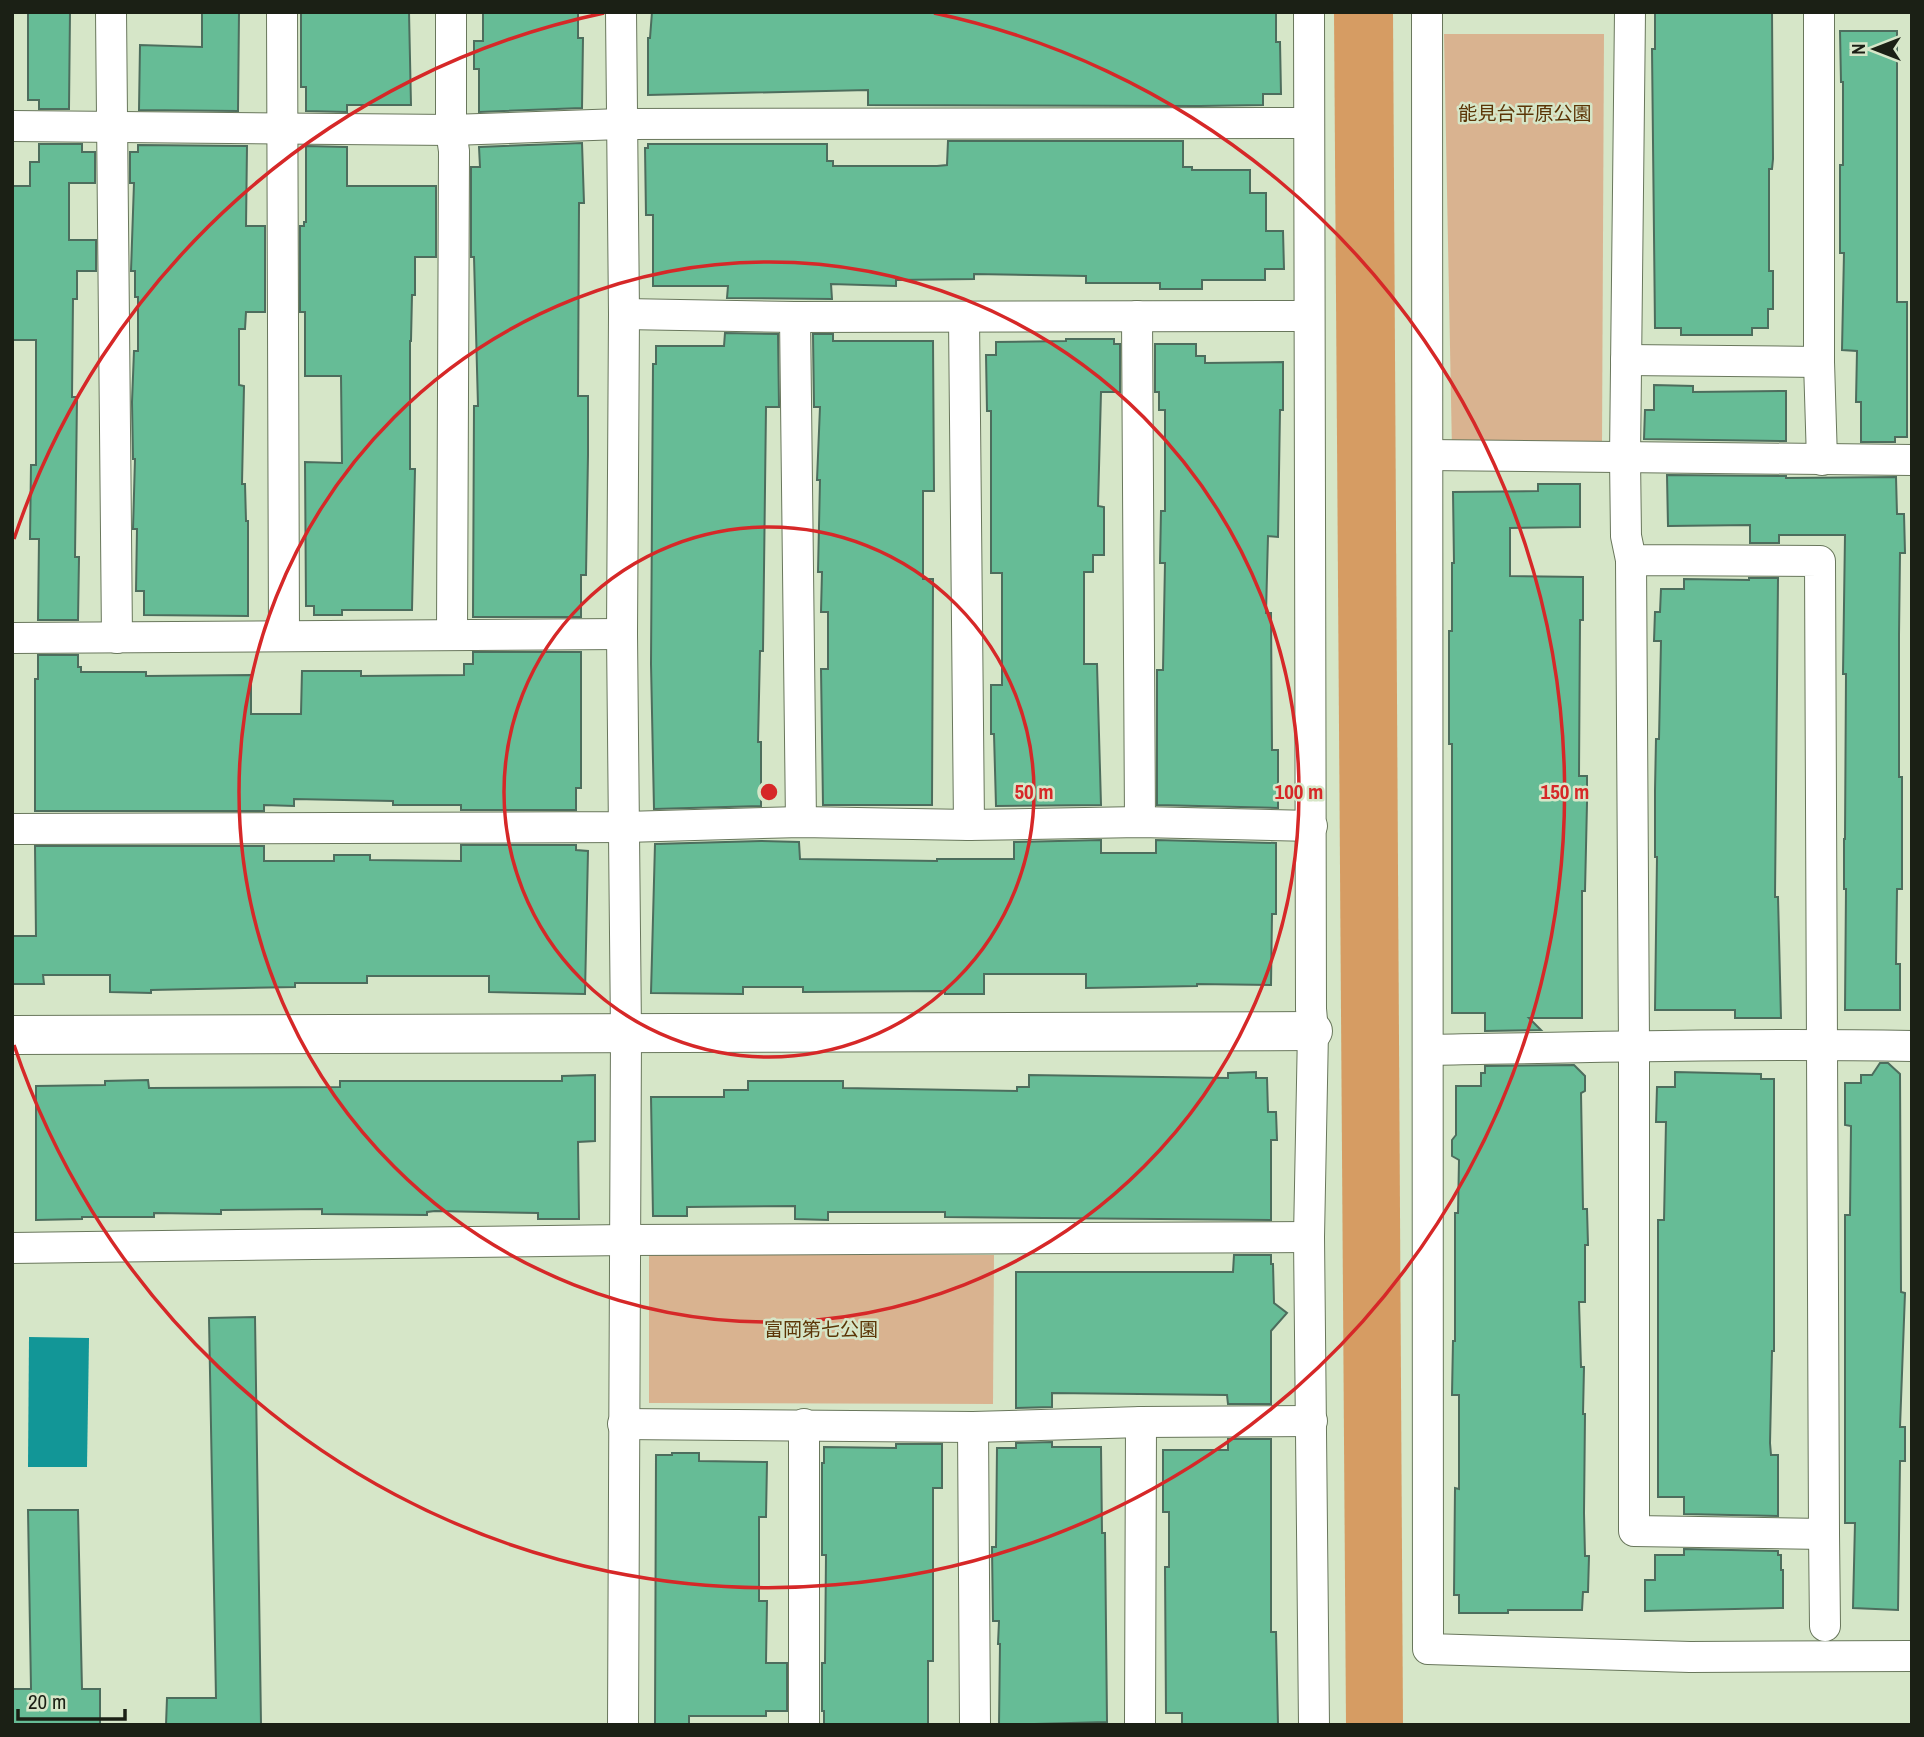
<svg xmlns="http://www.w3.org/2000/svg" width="1924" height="1737" font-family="'Archivo Narrow','Noto Sans JP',sans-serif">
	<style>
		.green { fill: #d9b390 }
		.forest { fill: #d69c63 }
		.water { fill: #129697 }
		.building { fill: #66bc96; stroke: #4d6d5d; stroke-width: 2 }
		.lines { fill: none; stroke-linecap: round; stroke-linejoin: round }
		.street-casing { stroke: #69775c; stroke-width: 32 }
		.secondary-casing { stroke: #69775c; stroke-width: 40 }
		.street { stroke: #fff; stroke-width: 30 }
		.secondary { stroke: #fff; stroke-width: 38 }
		.ring { fill: none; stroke: #d62828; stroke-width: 3.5 }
		.labels { text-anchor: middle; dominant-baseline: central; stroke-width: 5; stroke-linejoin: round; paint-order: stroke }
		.park-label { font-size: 19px; fill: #5b3506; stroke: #d6e6c8 }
		.centre { fill: #d62828; stroke: #d6e6c8; stroke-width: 3.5 }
		.ring-label { font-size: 21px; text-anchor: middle; font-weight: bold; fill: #d62828; stroke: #d6e6c8; stroke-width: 5; stroke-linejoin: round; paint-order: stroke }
	</style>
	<rect width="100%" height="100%" fill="#d6e6c8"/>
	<g class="green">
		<path d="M1444 34H1604L1602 445 1452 451Z"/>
		<path d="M649 1255H994L993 1404 649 1403Z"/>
	</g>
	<path class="forest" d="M1334 12H1393L1403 1725H1346Z"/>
	<path class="water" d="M29 1337 89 1338 87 1467H28Z"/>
	<g class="building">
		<path d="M28 12H70L69 109H39V100H28Z"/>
		<path d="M202 12H239L238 111 139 110 140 45 202 47Z"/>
		<path d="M301 12H409L411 105H347V112L306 111V87H301Z"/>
		<path d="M483 12H578V38H583L582 108 479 112V69H474V41H483Z"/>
		<path d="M652 12H1276V42H1280L1281 94H1263V105L1200 106 868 105V90L648 95V38H650Z"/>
		<path d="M1655 12H1772L1773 159 1772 169H1769V271H1773V309H1768V328H1752V335H1681V328H1655L1652 49H1655Z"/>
		<path d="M1840 31H1897V302H1907V437H1895V442H1861V402H1856L1857 351 1842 350 1844 253H1840V165H1843V82H1841Z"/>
		<path d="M948 141H1183V167H1192V170H1250V193H1266V231H1283L1284 269H1265V280H1202V289H1160V283H1086V276L974 274V279L896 280V286L831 284 832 299 727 298 728 286H653V215H646L645 148H648V144H827V161H833V166H937L947 165Z"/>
		<path d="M582 143 584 203H579L578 396H588V455L586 575H581V617H473L474 406H478L474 257H471V167H480L479 147Z"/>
		<path d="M39 144H82V152H95V183H69V240H96V271H77V299H73L72 397H77L75 557H79L78 620H38L39 539H30L31 465H36V340H12V186H30V162H39Z"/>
		<path d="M138 145 247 146 246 226H265V312H246L245 329H239V385L244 386 242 484H245L246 521H248V616L144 615V591H136L137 529H133L135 459H133L132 402 134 351H138V297H135V271H131L134 183H130V152H138Z"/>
		<path d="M306 146 347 147V186H436V257H415V295H412L411 341H410V469H415L412 610H342V615H314V606H306L305 462 342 463 341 376H305V312H300V226H304V222H306Z"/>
		<path d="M725 333 778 334 779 407H766L763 651H760L758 742H761V806L654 809 651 664 653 364H656V346H724Z"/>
		<path d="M813 334H833V341H933L934 491H923V579H933L932 805H823L821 669H828V612H821L822 572H818L820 480H817L820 407H814Z"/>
		<path d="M1066 339H1114V344H1120V392H1101L1098 506 1104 507V555H1093V572H1084V664H1097L1101 805 996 806 994 734H991V685H1002V573H991V411H987L986 355H996V342L1066 341Z"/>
		<path d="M1155 344H1196V356H1205V363L1283 362V410H1280L1278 537 1268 536 1266 613H1271L1272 750H1278V808L1157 805V670H1163L1165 563H1160L1161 511H1165V410H1159V392H1155Z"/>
		<path d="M1654 385 1693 386V392L1786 391V441L1644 439 1645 410H1654Z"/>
		<path d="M1667 475 1786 476V478L1896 477 1897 514H1904L1905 553H1900L1899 635V777H1902V889H1897L1896 964H1900V1010H1845L1846 889H1844V839H1845L1846 674H1843L1845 535H1779V543H1750V525L1668 526Z"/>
		<path d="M1538 484H1580V527L1510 528V576L1583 577V620H1580L1579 776H1587V803L1585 891H1582V1018H1529L1541 1030 1485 1031V1013H1452V744H1449V631H1452V563H1454L1453 492 1538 491Z"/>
		<path d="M1749 578H1778L1775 897H1778L1781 1018H1735V1010H1655L1657 857H1655V790L1656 739H1659L1661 641H1654L1655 612H1660L1661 589H1684V579L1749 580Z"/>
		<path d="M473 652H581V788H576V810H461V805H393V801L294 799V806L264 805V811H35V679H38V655H78V667H81V672H146V676L251 675V714H301L302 671H361V676L464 675V664H473Z"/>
		<path d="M1101 840V853H1156V840L1276 843V914H1272L1271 985 1197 984V986L1086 988V974H984V994H945V991L803 992V987H743V994L651 993 655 844 761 841 799 842 800 859 937 861V859H1014V842Z"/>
		<path d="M461 845H576V850L588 851 585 994 489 992V976H367V983H295V987L151 990V993L110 992V975H43L44 984H12V936H36L35 846H264V861H334V855H370V860L461 861Z"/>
		<path d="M1880 1063H1888L1900 1074 1901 1292 1905 1293 1900 1427H1905V1461H1900L1898 1610 1853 1608 1855 1523H1845V1215H1850L1851 1126 1845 1125V1083H1861V1075H1872Z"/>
		<path d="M1574 1065 1585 1076V1091L1581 1093 1583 1209H1587L1588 1245H1585V1302H1579L1581 1367H1584L1583 1414H1585L1584 1513 1585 1556H1589L1588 1592H1583L1582 1610H1508V1613H1459V1595H1454L1455 1488 1459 1489V1395H1452L1453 1341H1455V1213H1458L1459 1160 1452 1156V1140L1456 1135V1086H1481V1073H1485V1066Z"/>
		<path d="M1256 1072V1078H1267L1268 1112H1276L1277 1140H1271V1220L945 1217V1212H828V1220L795 1219V1206L687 1207V1216H653L651 1097H724V1090H748V1081H843V1088L1017 1091V1087H1029V1075L1228 1078V1073Z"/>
		<path d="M1675 1072 1761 1074V1079H1774V1351H1772L1770 1443 1771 1455H1778V1516L1684 1514V1497H1658V1220H1664L1666 1122H1656L1657 1087H1675Z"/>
		<path d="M595 1075V1141L578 1142 579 1219H538V1213L435 1211 427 1212V1215L322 1214V1209L221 1210V1214L154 1213V1217H82V1219L36 1220V1086L105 1085V1081L148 1080 149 1088 340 1087V1081H562V1076Z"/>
		<path d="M1234 1255H1271V1264H1273L1274 1303 1287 1313 1271 1331V1404H1228L1227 1395 1052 1393V1407L1016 1408V1272H1233Z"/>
		<path d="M255 1317 261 1725H166L167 1698H216L209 1318Z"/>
		<path d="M1228 1439H1271V1632H1276L1278 1725H1182V1713H1166L1165 1567H1169V1512H1163V1450H1228Z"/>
		<path d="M1052 1442V1447H1101L1102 1533H1105L1107 1722 999 1725 1000 1644H998L999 1621H993L992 1547H996L997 1448H1016V1443Z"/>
		<path d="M896 1444H942V1488H933V1661H928V1725H824V1711H822V1663H825L826 1555H822V1463H824V1447L896 1448Z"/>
		<path d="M672 1453H699V1461L767 1462 766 1517H759V1601H767L766 1663H787V1711H766V1716H689V1725H655L656 1455H672Z"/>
		<path d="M28 1510H78L82 1689H100V1725H12V1689H31Z"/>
		<path d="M1684 1549 1778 1551V1555H1781V1570H1783V1608L1645 1611V1580H1655V1555H1684Z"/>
	</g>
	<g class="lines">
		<g class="street-casing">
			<g id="street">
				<path d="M111 12 117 638"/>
				<path d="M282 12 284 636"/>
				<path d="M451 12V130L454 151 452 635"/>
				<path d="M621 12 624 314 622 634 626 1033 623 1725"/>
				<path d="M1309 12 1311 1009 1313 1031 1309 1237 1314 1725"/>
				<path d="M1427 12 1428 1649 1690 1657 1912 1656"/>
				<path d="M1630 12 1625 458 1626 536 1631 560 1634 1045V1531L1824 1534 1820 561 1631 560"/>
				<path d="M1819 12V362L1822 460"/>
				<path d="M12 126 451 130 621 124 1309 123"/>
				<path d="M624 314 795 317 1309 316"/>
				<path d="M1137 316 1140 822"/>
				<path d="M795 317 801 822"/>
				<path d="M964 317 969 825"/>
				<path d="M1626 360 1819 362"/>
				<path d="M1428 455 1912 460"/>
				<path d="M12 638 622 634"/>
				<path d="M12 829 625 827 801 822 969 825 1140 822 1312 826"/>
				<path d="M1429 1050C1590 1047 1751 1043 1912 1046"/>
				<path d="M12 1248 626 1240 1309 1237"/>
				<path d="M623 1424 973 1427 1141 1422 1312 1421"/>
				<path d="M804 1424V1725"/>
				<path d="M973 1427 975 1725"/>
				<path d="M1824 1534 1825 1626"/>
				<path d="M1140 1725 1141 1422"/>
			</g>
		</g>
		<g class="secondary-casing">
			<path id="secondary" d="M12 1035 1313 1031"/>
		</g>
		<use href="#street" class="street"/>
		<use href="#secondary" class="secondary"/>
	</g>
	<g class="ring">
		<circle cx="769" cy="792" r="265"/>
		<circle cx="769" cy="792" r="530"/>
		<path d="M14 539A796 796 0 0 1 604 13M934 13A796 796 0 1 1 14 1045"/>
	</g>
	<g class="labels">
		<g class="park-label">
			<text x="1525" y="113">能見台平原公園</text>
			<text x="821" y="1329">富岡第七公園</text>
		</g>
	</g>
	<circle cx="769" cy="792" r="10" class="centre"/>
	<g class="ring-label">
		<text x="1034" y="799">50 m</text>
		<text x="1299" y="799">100 m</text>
		<text x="1565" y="799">150 m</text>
	</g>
	<rect width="1924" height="1737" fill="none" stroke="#1b2015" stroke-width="28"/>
	<g transform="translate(1875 49) rotate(270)" stroke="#d6e6c8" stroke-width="5" paint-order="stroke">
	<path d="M0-5L12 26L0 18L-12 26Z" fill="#1b2015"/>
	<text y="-10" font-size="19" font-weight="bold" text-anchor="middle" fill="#1b2015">N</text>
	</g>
	<path d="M18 1709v10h107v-10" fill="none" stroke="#1b2015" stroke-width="3.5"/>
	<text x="28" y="1709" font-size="21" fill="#1b2015" stroke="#d6e6c8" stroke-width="5" paint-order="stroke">20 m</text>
</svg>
